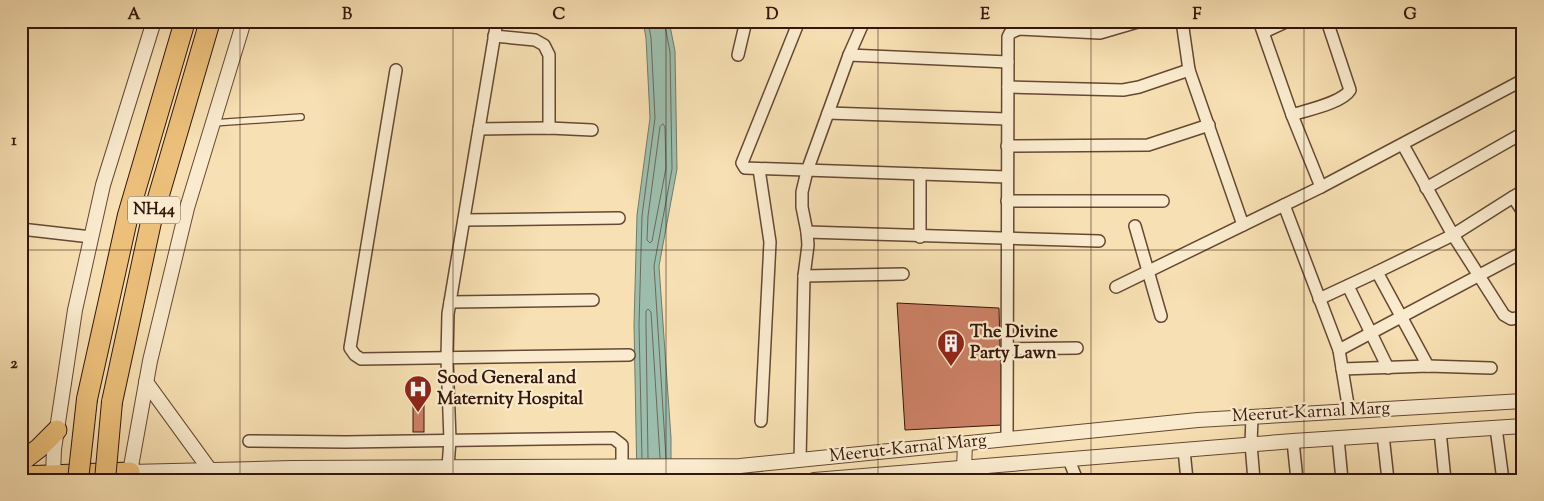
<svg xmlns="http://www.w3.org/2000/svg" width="1544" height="501" font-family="'Sorts Mill Goudy',serif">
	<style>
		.water { fill: #9dbdac; stroke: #737a6b }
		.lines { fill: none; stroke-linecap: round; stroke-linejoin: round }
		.shore { stroke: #696a5b; stroke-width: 1 }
		.building { fill: #cb8065; stroke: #35160a }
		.service-casing { stroke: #664834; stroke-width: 8 }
		.minor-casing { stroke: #664834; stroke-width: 14 }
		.tertiary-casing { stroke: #664834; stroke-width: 16 }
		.trunk-casing { stroke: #35160a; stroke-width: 21 }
		.motorway-casing { stroke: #35160a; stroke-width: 22 }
		.service { stroke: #faebce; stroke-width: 5.5 }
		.minor { stroke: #faebce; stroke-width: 11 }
		.tertiary { stroke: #faebce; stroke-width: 14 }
		.trunk { stroke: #ecc07a; stroke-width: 19 }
		.motorway { stroke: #ecc07a; stroke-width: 20 }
		.motorway-bridge-casing { stroke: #35160a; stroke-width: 22; stroke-linecap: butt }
		.motorway-bridge { stroke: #ecc07a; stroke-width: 20 }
		.grid { fill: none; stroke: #35160a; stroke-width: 1; stroke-opacity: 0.55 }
		.labels { text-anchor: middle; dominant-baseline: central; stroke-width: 4.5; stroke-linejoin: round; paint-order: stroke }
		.shield { fill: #faebce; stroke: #705645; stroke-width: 1 }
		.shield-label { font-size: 16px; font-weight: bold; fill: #35160a }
		.poi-label { font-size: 18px; font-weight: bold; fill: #35160a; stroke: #faebce; text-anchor: start }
		.street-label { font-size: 18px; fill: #35160a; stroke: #faebce }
		.neatline { fill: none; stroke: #35160a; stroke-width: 2 }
		.grid-label { font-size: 16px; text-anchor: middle; font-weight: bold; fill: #35160a }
	</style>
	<rect width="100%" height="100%" fill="#f7e0b3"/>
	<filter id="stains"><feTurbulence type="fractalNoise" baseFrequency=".004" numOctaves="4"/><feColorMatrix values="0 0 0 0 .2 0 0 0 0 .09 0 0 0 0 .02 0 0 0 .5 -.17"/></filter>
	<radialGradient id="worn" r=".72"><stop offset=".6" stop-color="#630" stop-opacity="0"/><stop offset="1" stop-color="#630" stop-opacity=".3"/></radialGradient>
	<path class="water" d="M643 21H669L675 51 677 169 659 266 671 438V480H637L634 325 637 215 650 118 646 38Z"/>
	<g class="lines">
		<g class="shore">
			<path d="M664 21 670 52 672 169 654 266 666 458"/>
			<path d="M663 124 665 127 666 168 652 241 650 243 647 240 648 216 660 127Z"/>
			<path d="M642 458 639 325 642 216 655 118 651 38 648 21"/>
			<path d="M648 458 646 325V311L648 309 651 312 660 458"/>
		</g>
	</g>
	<g class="building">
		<path d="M897 303 999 308 1002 425 905 430Z"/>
		<rect x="413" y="379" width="11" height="53"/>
	</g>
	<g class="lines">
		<g class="service-casing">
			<path id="service" d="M213 123 301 117"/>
		</g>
		<g class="minor-casing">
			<g id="minor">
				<path d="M799 21 742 163 745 168 1007 177"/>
				<path d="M1182 21 1189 70 1243 225"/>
				<path d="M1259 21 1292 115 1321 187"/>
				<path d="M1264 32 1288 21"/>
				<path d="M494 36 535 40 544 45 549 55V128"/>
				<path d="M738 55 746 21"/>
				<path d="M849 55 1008 62"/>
				<path d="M396 70 350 348 355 355 361 359 629 355"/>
				<path d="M1008 87 1123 90 1139 87 1189 70"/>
				<path d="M828 113 1007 119"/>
				<path d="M1292 115C1307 110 1342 103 1350 90L1327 21"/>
				<path d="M479 129 549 128 592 130"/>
				<path d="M1403 145 1453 235 1504 315 1511 319 1523 317"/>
				<path d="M1007 146 1148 145 1209 125"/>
				<path d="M759 169 770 242 761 421"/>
				<path d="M1426 188 1523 133"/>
				<path d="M1523 191 1513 197 1523 212"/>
				<path d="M1007 201H1163"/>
				<path d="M1284 205 1339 350 1349 411"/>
				<path d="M464 220 619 218"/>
				<path d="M1135 226 1161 316"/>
				<path d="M21 229 91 237"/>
				<path d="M807 232 1099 241"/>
				<path d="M920 237V174"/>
				<path d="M1377 272 1453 235 1513 197"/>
				<path d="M804 276 903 274"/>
				<path d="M1348 286 1388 368"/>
				<path d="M1116 287 1321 187 1523 80"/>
				<path d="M1319 299 1377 272 1428 366"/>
				<path d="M450 302 593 300"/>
				<path d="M1007 349 1077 348"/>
				<path d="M1339 350 1523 252"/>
				<path d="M1342 369 1428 366 1491 368"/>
				<path d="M1252 417 1251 444 1254 480"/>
				<path d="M1496 428 1503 480"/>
				<path d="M1440 431 1445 480"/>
				<path d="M1383 435 1388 480"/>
				<path d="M1338 438 1342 480"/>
				<path d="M1007 439 1008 37 1010 33 1019 29 1100 33 1141 21"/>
				<path d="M249 441 346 442 613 438 622 445V466"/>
				<path d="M1293 441 1297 480"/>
				<path d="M1184 450 1187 480"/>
				<path d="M800 460 804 276 808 245 807 232 802 207V192L807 171 849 55 864 21"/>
				<path d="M1069 460 1077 480"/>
				<path d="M983 467 984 480"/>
				<path d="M447 480 450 440 447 358 448 314 497 21"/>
			</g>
		</g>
		<g class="tertiary-casing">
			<g id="tertiary">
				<path d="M244 21 187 208 150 361 130 472 292 468 740 466 1198 420 1523 401"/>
				<path d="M146 382 210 470"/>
				<path d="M964 468 965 444"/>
				<path d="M53 475 54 449 75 310 103 185 154 21"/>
				<path d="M814 480 1293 441 1523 426"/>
			</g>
		</g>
		<g class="trunk-casing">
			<g id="trunk">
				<path d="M21 462 39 448 57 430"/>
				<path d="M21 476 130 472 129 480"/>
			</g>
		</g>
		<g class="motorway-casing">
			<g id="motorway">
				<path d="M87 399 128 215 185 21"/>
				<path d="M112 402 151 222 210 21"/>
			</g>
		</g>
		<use href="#service" class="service"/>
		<use href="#minor" class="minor"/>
		<use href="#tertiary" class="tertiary"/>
		<use href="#trunk" class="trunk"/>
		<use href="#motorway" class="motorway"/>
		<g class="motorway-bridge-casing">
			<g id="motorway-bridge">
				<path d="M78 480 87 399"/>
				<path d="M105 480 112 402"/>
			</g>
		</g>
		<use href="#motorway-bridge" class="motorway-bridge"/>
	</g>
	<path class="grid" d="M240 21V480M453 21V480M666 21V480M878 21V480M1091 21V480M1304 21V480M21 250H1523"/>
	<defs>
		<g id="building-pin" transform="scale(1.4375)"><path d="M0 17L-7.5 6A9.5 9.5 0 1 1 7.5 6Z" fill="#8f2418" stroke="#faebce"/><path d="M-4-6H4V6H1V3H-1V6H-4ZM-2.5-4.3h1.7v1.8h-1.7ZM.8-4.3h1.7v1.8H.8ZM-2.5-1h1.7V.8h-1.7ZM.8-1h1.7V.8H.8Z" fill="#fff"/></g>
		<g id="hospital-pin" transform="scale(1.4375)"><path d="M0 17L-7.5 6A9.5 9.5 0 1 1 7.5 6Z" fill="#8f2418" stroke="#faebce"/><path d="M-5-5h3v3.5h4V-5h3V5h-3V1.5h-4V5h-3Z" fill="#fff"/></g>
	</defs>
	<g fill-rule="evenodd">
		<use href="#building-pin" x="951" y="343"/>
		<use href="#hospital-pin" x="418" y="389"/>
	</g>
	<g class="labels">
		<rect class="shield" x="128" y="196.5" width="52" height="27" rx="4"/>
		<g class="shield-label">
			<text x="154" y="210">NH44</text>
		</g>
		<g class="poi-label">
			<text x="970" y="333">The Divine<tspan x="970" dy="21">Party Lawn</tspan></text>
			<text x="437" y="379">Sood General and<tspan x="437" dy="21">Maternity Hospital</tspan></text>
		</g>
		<g class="street-label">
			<text transform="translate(1311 413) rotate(-3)">Meerut-Karnal Marg</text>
			<text transform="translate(908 449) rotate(-6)">Meerut-Karnal Marg</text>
		</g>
	</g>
	<rect width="1544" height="501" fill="none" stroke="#f7e0b3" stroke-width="55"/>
	<rect x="28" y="28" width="1488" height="446" class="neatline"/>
	<g class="grid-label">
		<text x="134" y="19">A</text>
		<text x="347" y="19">B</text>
		<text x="559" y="19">C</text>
		<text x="772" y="19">D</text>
		<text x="985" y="19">E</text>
		<text x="1197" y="19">F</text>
		<text x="1410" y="19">G</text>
		<text x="14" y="145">1</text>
		<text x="14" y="368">2</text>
	</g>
	<rect width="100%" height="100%" filter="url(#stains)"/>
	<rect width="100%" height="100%" fill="url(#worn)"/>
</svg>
